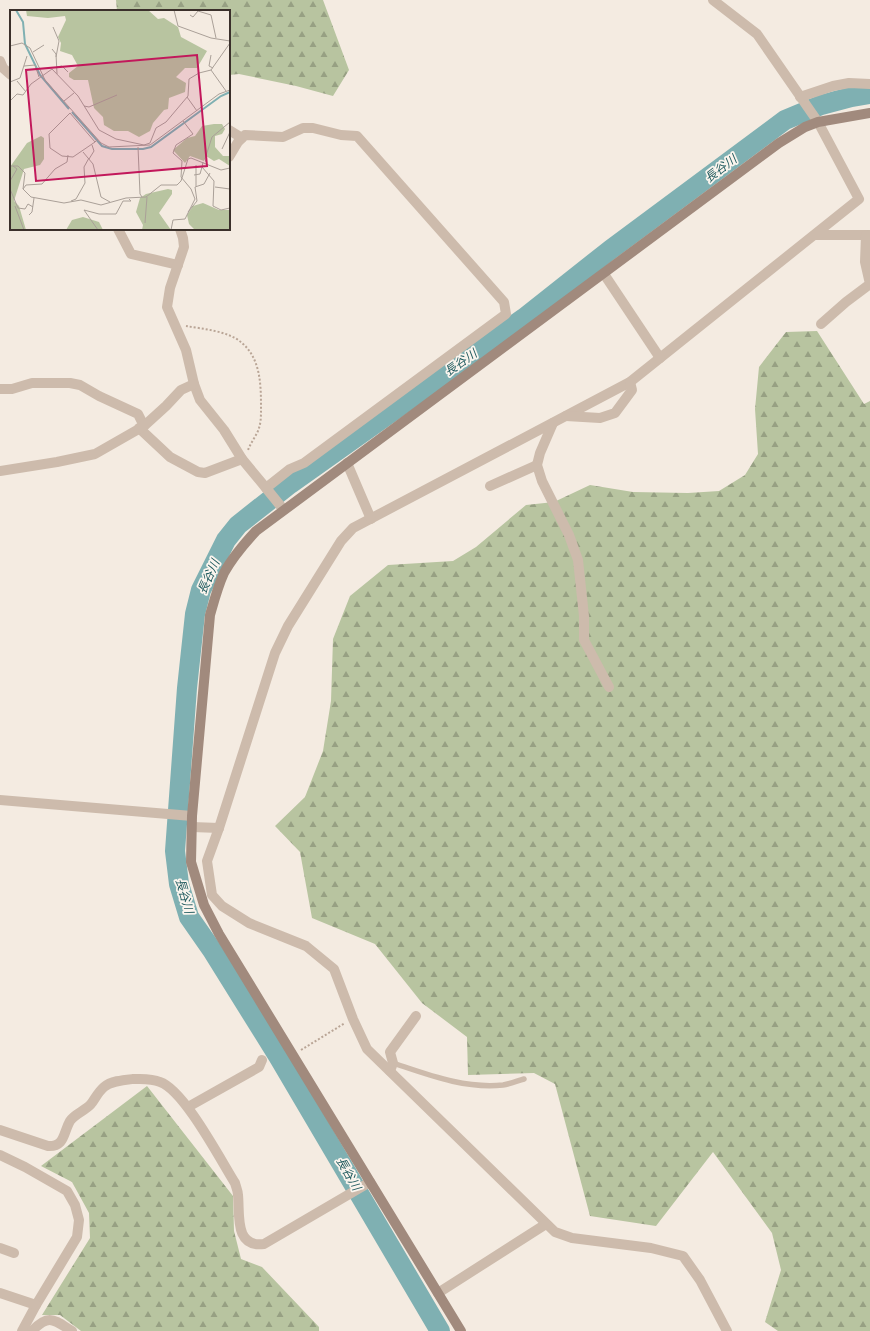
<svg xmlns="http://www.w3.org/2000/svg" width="870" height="1331" font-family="Signika,'Noto Sans JP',sans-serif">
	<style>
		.forest { fill: url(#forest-firs) }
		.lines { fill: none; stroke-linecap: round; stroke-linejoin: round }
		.river { stroke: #7fb0b2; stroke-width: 20 }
		.path { stroke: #b9a596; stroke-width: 2; stroke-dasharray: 2 2; stroke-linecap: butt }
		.lane { stroke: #cdbbac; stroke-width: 5.5 }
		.street { stroke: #cdbbac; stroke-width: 10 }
		.secondary { stroke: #a18a7d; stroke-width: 10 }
		.labels { text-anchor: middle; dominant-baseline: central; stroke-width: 3.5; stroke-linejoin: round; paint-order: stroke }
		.water-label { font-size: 12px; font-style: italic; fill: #1f5a5e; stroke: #fbf5ee }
		.inset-river { fill: none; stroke: #7fb0b2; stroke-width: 2 }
		.inset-road { fill: none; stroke: #aaa098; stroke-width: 1 }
		.view { fill: #c2185b; fill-opacity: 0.15; stroke: #c2185b; stroke-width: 2 }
		.inset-edge { fill: none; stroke: #3b302b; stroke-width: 2 }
	</style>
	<defs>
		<pattern id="forest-firs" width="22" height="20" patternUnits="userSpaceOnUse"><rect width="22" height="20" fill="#b8c4a0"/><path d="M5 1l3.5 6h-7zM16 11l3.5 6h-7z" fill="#97a083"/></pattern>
	</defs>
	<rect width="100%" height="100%" fill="#f4ebe1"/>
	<g class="forest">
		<path d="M116 0H323L349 70 333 96 296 86 239 74 229 75V11H117Z"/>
		<path d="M817 331 864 404 870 401V1331H778L765 1322 781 1270 772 1233 713 1152 656 1226 590 1216 555 1084 534 1073 468 1075 467 1037 422 1003 375 944 312 918 300 852 275 826 305 797 323 751 331 701 333 639 350 596 388 565 453 561 476 547 526 505 554 502 590 485 633 492 688 493 719 491 745 475 758 454 755 409 759 367 786 332Z"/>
		<path d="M147 1086 233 1196 234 1231 241 1259 262 1267 319 1327V1331H81L60 1315H42L90 1238 89 1213 72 1182 41 1166Z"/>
	</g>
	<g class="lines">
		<path class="river" d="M440 1331 278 1056 212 950 189 917 179 884 175 851 187 688 195 614 201 590 226 540 238 525 290 484 524 318 610 250 785 120 821 105 851 97 870 94"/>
		<g class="path">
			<path d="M186 326C203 329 229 331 242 343 261 359 261 386 261 409 261 415 261 422 259 428 257 435 251 442 248 450"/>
			<path d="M301 1050 345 1023"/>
		</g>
		<path class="lane" d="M393 1063C429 1075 465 1089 503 1085 510 1084 517 1081 524 1079"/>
		<g class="street">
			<path d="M713 0 757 34 818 122 859 199 630 382 353 528 341 541 288 626 275 653 219 828 207 861 212 895 222 906 249 923 306 946 334 969 353 1019 367 1049 555 1232 572 1238 651 1248 683 1256 700 1280 727 1331"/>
			<path d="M0 61 3 68 11 75"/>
			<path d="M800 97 833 86 849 83 870 84"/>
			<path d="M229 130 242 138"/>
			<path d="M229 157 238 142 245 135 283 137 303 128H313L341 135 357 136 504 302 506 314 304 463 290 469 266 488 283 509"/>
			<path d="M118 229 131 254 178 265"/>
			<path d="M180 229 183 238 184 247 170 288 167 307 186 350 194 384 200 400 224 430 242 459 266 488"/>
			<path d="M815 235H870"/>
			<path d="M604 274 660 358"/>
			<path d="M821 324 846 302 870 284 865 262 866 235"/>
			<path d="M0 389H12L32 383H70L80 385 99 396 138 414 144 426"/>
			<path d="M566 416 600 418 615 413 632 390 630 382"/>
			<path d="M553 423 540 453 537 465 542 481 569 535 578 560 584 616V640L609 687"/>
			<path d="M139 428 170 457 198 472 205 473 242 459"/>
			<path d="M347 463 371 519"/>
			<path d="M0 471 57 462 95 454 144 426 166 406 181 390 194 384"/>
			<path d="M490 486 537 465"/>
			<path d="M0 800 192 816"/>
			<path d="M192 827 219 828"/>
			<path d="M390 1071 393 1063 390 1052 416 1016"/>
			<path d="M188 1107 259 1067 262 1060"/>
			<path d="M0 1130 48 1146C65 1147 63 1133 70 1121 74 1114 85 1111 91 1104 95 1099 98 1092 104 1087 111 1081 123 1080 133 1079 142 1079 151 1078 160 1082 184 1090 220 1159 235 1183 236 1187 238 1191 238 1195 240 1214 234 1248 264 1244L370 1182"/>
			<path d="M0 1155 25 1167 67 1191 75 1205 79 1220 77 1237 36 1305 22 1331"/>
			<path d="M0 1248 14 1253"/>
			<path d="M0 1293 36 1305"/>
			<path d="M438 1293 546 1224"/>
			<path d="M32 1331C49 1313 54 1320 72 1331"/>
		</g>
		<path class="secondary" d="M461 1331 219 934 204 905 191 862 192 816 210 615C214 601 218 586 224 573 232 558 244 544 256 531L779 143 805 127 818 122 870 113"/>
	</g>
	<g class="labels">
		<g class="water-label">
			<text transform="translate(721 169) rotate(-37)">長谷川</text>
			<text transform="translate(461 363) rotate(-35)">長谷川</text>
			<text transform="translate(209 577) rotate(-66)">長谷川</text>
			<text transform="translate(184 896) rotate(74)">長谷川</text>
			<text transform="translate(348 1174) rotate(60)">長谷川</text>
		</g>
	</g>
	<g transform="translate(10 10)">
		<rect width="220" height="220" fill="#f4ebe1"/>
		<path d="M16 0H138L148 9 154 8 168 17 171 27 197 41 187 58H175L166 67 176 73 175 82 159 88 158 99 154 100 143 113 140 121 129 127 118 121H104L94 115 93 107 84 98 78 70H64L59 67V63L68 56 62 45 50 41 51 33 48 27 56 10 55 6 38 8 17 6ZM204 114H212L215 119 212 124 205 126V137L213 146H220V156L209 149 204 151 196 146 194 151 180 146 175 153 163 140 177 128 185 126 192 116ZM31 126 34 128V149L30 155 14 159 4 191 9 196 16 220H0V157L17 133ZM158 179 162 180V184L149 203 161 220H132L133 215 126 202 130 188 136 184ZM193 193 209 200H220V220H185L179 214 177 205 183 196ZM73 207 89 212 93 220H56L62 210Z" fill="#b8c4a0"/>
		<path class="inset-river" d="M6 0 13 12 15 34 30 65 59 99M62 102 92 136 102 139H133L141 137 211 86 220 82"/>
		<path class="inset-road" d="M164 0 168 16 201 28 220 31M180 5 183 7 188 1 201 5 206 28M43 17 49 31 46 47M0 36 12 33 20 38 35 70 91 133 99 137 140 135 209 84 220 80M42 39 46 44 47 64M23 42 34 35M201 45 199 56 203 58M14 56 25 55 29 67M46 57 52 56 58 62M7 71 16 82M0 72 10 68 17 46M216 81 201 60 220 33M177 87 187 101M0 91 7 84 13 85 21 74 42 59 68 86 89 120 106 129 134 135 140 133 146 118 156 112 178 86 179 69 189 63 201 60M54 91 64 83M74 96 79 97 107 85M85 132 63 147 52 146 40 138 39 124 60 103 85 132 88 129M128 137 130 184 132 187M212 139 220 122M73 142 83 154 91 187 100 192M79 149 84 141 82 135M193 152 192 157 204 171 203 196 211 200 220 198M196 152 195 149 202 127 220 112M0 156H8L15 163 13 179 21 187 54 193 71 190 91 195 116 188 136 187 151 175H167L171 171 178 149 181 148 211 160 220 158M184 165 190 164 192 157M0 171 7 159 3 156M186 176V155M205 177 220 179M0 179 8 198 15 199 18 194 23 197M13 179 16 175 32 174 45 159 57 152 58 145M61 191 66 189 75 173 74 157 79 148M5 196 14 220M178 202 187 191 185 177 194 174 200 163M19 205 22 202 24 188M135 213 137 187M88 220 74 200 89 204H106L113 191H121L119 189M161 220 163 210 175 209 185 189 181 179 171 167 172 151 163 143 166 135 183 124 173 111"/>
		<path class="view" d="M187 45 197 156 26 171 16 60Z"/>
		<rect width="220" height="220" class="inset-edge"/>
	</g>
</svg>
